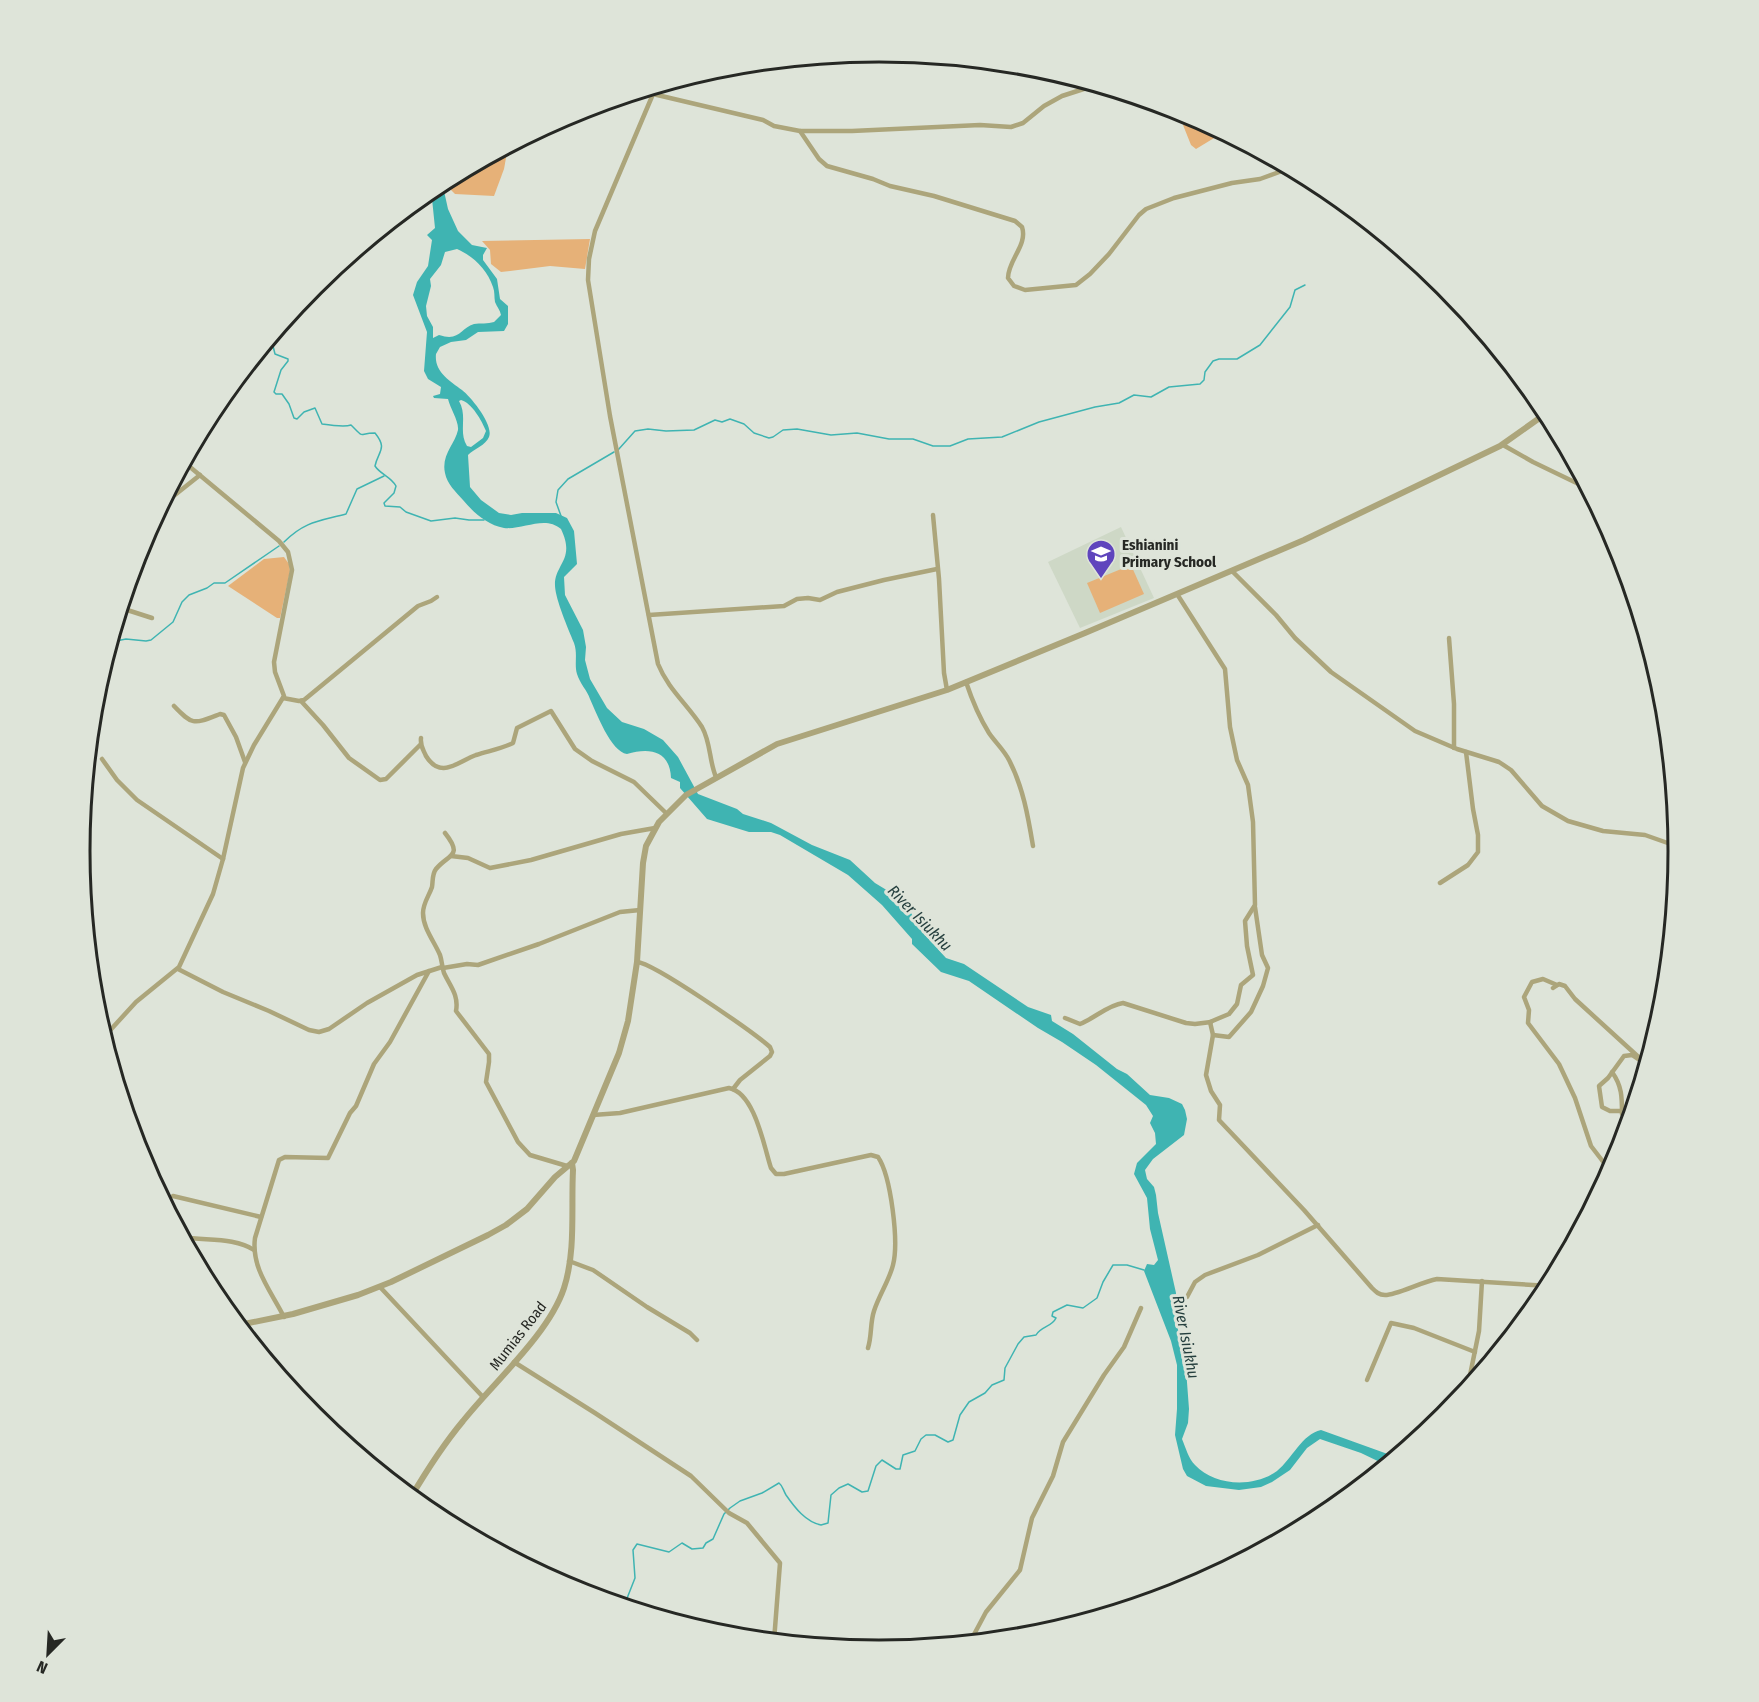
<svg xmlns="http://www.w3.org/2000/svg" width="1759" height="1702" font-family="'Fira Sans Condensed',sans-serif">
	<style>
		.built { fill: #ced8c6 }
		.green { fill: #e6b178 }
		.water { fill: #3fb4b2; fill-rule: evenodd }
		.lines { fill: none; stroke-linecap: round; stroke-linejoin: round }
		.stream { stroke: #3fb4b2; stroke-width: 1.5 }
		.minor { stroke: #aca57b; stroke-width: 4.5 }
		.tertiary { stroke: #aca57b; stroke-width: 6 }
		.labels { text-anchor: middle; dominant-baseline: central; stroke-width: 6; stroke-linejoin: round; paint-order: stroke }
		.poi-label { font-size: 15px; font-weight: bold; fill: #262824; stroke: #dee4d9; text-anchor: start }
		.street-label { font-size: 15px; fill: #262824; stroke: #dee4d9 }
		.water-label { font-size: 16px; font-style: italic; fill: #253f3e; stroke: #dee4d9 }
		.rim { fill: none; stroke: #262824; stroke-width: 3 }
	</style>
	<rect width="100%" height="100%" fill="#dee4d9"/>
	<path class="built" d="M1121 527 1154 598 1080 628 1048 562Z"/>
	<g class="green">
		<path d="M1197 118 1224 132 1196 149 1191 145 1183 125Z"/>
		<path d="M508 147 504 169 494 196 455 194 451 190V177Z"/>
		<path d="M590 239 585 269 550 266 501 272 491 264 490 250 482 241Z"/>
		<path d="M284 557 289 564 290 571 280 618H277L228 586 264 559Z"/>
		<path d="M1131 565 1144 594 1100 613 1087 583Z"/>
	</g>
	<path class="water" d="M442 182 448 209 458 231 472 245 487 248 483 255V260L497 279 500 299 508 306V324L504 331 478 332 466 340 451 342 440 347 436 354C434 372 450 381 462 390 471 397 494 425 489 437 486 445 474 449 468 455L470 487 481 500 499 513 511 515 522 513H556L567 518 574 531 577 564 564 577 565 595 583 630 586 647 585 660 590 679 607 708 622 722 644 729 663 740 678 757 698 794 737 809 743 814 771 823 812 845 850 860 875 883 903 900 924 934 946 958 964 964 1028 1007 1051 1015 1052 1021 1073 1034 1117 1069 1127 1074 1150 1095 1169 1098 1182 1104 1185 1110 1187 1119 1184 1135 1153 1159 1145 1170 1147 1179 1154 1187 1156 1195 1158 1213 1176 1293 1175 1315 1186 1369 1189 1409 1188 1423 1182 1439C1186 1448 1188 1458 1195 1465 1214 1486 1254 1488 1277 1471 1292 1459 1302 1434 1321 1430L1396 1457 1386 1465 1361 1453 1320 1439 1307 1448 1290 1470 1272 1482 1261 1487 1239 1490 1206 1486 1187 1476 1183 1469 1175 1435 1177 1409V1365L1171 1341 1144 1271 1147 1264 1154 1265 1158 1260 1150 1229 1147 1198 1134 1174 1137 1163 1156 1144 1155 1133 1150 1123 1153 1116 1146 1105 1096 1065 1062 1042 1038 1028 969 981 941 972 912 944V939L882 905 848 875 780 835 771 832H749L707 819 680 788V782L671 778C670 751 650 747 627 754 611 752 596 712 590 699 587 690 580 684 577 674 574 664 578 654 574 643 568 628 556 601 555 586 554 564 576 560 561 529 545 515 523 530 504 528 487 525 473 512 463 500 456 492 447 484 445 473 441 455 455 444 458 430 459 421 450 408 448 399L434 398 433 396 440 394 441 387 428 379 424 371 427 332 413 295 417 282 428 266 432 240 427 235 435 228 431 189ZM457 249C473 256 487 269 493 287 495 292 494 297 495 302 497 307 500 310 501 315L494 322C488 324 480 323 474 324 460 328 460 342 439 335L433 338V327L427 316 426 306 431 286 430 279 441 265 445 252ZM461 400C472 403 482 421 486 431L483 438 471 447 467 446C458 431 468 417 459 401Z"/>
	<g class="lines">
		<g class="stream">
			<path d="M271 338 275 354 288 359V361L281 370 274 392 276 394H282L289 404 294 418 297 419 304 412 315 408 322 424C329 425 345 427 351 425 366 440 357 433 375 433 388 449 378 451 375 466 380 474 391 477 396 486L394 493 384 503 385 506 400 507 406 512 431 521 455 518 469 520H484"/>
			<path d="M618 450 635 431 648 429 666 431 694 430 715 420 722 422 730 419 744 424 754 433 769 438 773 437 783 430 797 429 831 435 857 433 889 439H913L933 446H950L968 439 1002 437 1039 422 1095 407 1119 403 1134 395 1151 397 1169 387 1200 384 1204 380 1205 372 1213 361 1219 359H1237L1260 345 1290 307 1295 290 1305 285"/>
			<path d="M561 516 556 502 558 490 568 479 614 452"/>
			<path d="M284 542C305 521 320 521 346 514L357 489 384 476"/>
			<path d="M111 642 126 639 146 641 151 640 173 622 182 602 189 595 207 588 214 583H225L279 546"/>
			<path d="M624 1606 635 1578 633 1550 637 1544 669 1552 682 1543 692 1549 703 1548 706 1543 713 1539 724 1514 730 1508 740 1501 762 1493 779 1483C783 1486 783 1490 786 1495 795 1508 806 1522 821 1525L828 1523 831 1495 839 1488 848 1484 862 1492 868 1491 876 1466 882 1460 896 1469H900L903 1455 915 1451 921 1439 926 1435H935L948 1442 953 1440 960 1415 969 1402 985 1393 992 1385 1004 1380 1005 1368 1018 1344 1024 1337 1036 1335C1041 1326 1052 1327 1056 1318L1052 1316 1053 1312 1067 1305 1083 1308 1097 1298 1103 1282 1113 1265H1127L1144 1270"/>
		</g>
		<g class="minor">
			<path d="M656 87 595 231 589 259 588 280 610 416 658 664C668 689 688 705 702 727 711 743 709 761 716 777"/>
			<path d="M653 94 763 120 774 126 800 131H852L980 125 1011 127 1023 123 1044 106 1062 96 1096 85"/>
			<path d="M800 131 819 159 827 166 873 179 890 186 934 196 1015 221 1022 227C1028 245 1008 260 1008 278L1014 286 1025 290 1076 285 1090 274 1109 254 1139 215 1146 209 1174 198 1232 183 1260 179 1282 171 1283 164"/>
			<path d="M1503 445 1533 462 1589 489"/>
			<path d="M161 506 200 475"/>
			<path d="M933 515 939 579 944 673 947 690"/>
			<path d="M1232 571 1276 615 1295 638 1331 672 1415 731 1457 749 1499 762 1511 770 1542 806 1568 821 1603 831 1645 835 1679 847"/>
			<path d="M1177 594 1225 669 1230 727 1237 760 1248 785 1253 822 1255 905 1245 921 1247 946 1253 975 1241 985 1237 1004 1229 1014 1210 1022 1213 1035 1206 1075 1211 1091 1220 1105 1219 1120 1304 1210 1372 1288C1376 1292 1379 1295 1385 1295 1397 1295 1421 1282 1437 1279L1550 1286"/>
			<path d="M121 608 152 618"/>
			<path d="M649 615 784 606 797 599 808 598 820 600 837 592 884 580 937 569"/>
			<path d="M1449 638 1454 704V748"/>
			<path d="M966 682C972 700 979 717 989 733 995 742 1004 750 1009 760 1023 787 1028 816 1033 846"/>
			<path d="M283 698 299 701 304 700 418 606 431 601 437 597"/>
			<path d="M301 701 323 725 349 758 380 780 386 779 420 745"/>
			<path d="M174 706C193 726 194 724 220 714L224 715 236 737 245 762"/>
			<path d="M421 738C420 746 423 749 426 756 441 780 457 762 476 755 488 751 501 749 513 743L517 728 551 711 575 749 592 761 634 782 666 813"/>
			<path d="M102 759 117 780 137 800 223 859"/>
			<path d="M445 833C464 857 448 854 436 869 432 874 433 881 432 887 429 896 423 903 423 913 423 928 434 941 440 955 442 961 442 967 444 973 450 986 459 995 456 1011L489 1054V1062L486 1082 518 1142 530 1155 567 1166"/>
			<path d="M451 856 468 858 490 868 531 860 621 834 655 828"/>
			<path d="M1440 883 1468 865 1478 852V835L1473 809 1466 752"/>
			<path d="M637 962C654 963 753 1032 770 1047L772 1052 770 1056 740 1080 733 1089"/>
			<path d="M443 968 467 964 478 965 539 944 620 912 640 910"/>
			<path d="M178 969 223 992 269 1011 309 1030 319 1032 329 1029 367 1003 417 975 442 967"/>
			<path d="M1557 985 1543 979 1532 982 1524 997 1529 1010 1528 1023 1559 1064 1575 1098 1591 1146 1611 1172"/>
			<path d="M1553 988 1559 984 1565 986 1575 999 1644 1062"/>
			<path d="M1065 1018 1080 1024C1095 1018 1108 1005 1123 1003L1186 1023 1195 1024 1211 1022"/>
			<path d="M1213 1035 1229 1037 1251 1012 1263 986 1268 968 1262 955 1255 907"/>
			<path d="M104 1037 136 1002 179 967 213 894 223 859 243 768 254 745 284 696 275 672 274 662 292 570 288 552 279 541 184 462"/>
			<path d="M1612 1072C1622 1086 1622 1097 1622 1114L1630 1118"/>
			<path d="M1622 1111H1610L1602 1107 1599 1086 1608 1078 1624 1056 1632 1055 1647 1065"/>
			<path d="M593 1115 620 1113 729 1088C755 1093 764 1147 771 1168L776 1174H784L871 1155 878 1157C891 1176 899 1242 893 1265 889 1281 879 1295 874 1311 870 1323 872 1335 868 1348"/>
			<path d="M173 1196 261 1217"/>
			<path d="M183 1237C205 1241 235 1237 254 1250"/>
			<path d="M569 1261 593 1270 647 1307 690 1333 697 1340"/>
			<path d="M380 1287 483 1397"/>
			<path d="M1187 1297 1195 1282 1205 1275 1258 1255 1318 1225"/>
			<path d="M284 1317C271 1291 251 1268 255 1238L279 1160 285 1157 328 1158 350 1113 356 1106 374 1064 390 1042 429 971"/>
			<path d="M514 1362 595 1413 691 1476 729 1513 747 1523 780 1563 774 1641"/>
			<path d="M1367 1380 1391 1323 1414 1328 1475 1352"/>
			<path d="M1467 1390 1479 1331 1482 1281"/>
			<path d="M970 1642 986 1612 1020 1570 1032 1518 1053 1476 1063 1442 1104 1375 1124 1347 1141 1308"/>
		</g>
		<g class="tertiary">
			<path d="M239 1325 293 1314 358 1295 391 1282 488 1235 506 1225 527 1209 555 1177 574 1161 619 1053 628 1021 637 962 643 863 646 846 659 822 686 795 777 744 947 690 1085 633 1304 540 1500 446 1548 412"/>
			<path d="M411 1497C427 1470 443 1445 463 1421 493 1383 549 1334 564 1288 576 1251 571 1208 573 1170L572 1163"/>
		</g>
	</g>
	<defs>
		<g id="school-pin" transform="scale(1.5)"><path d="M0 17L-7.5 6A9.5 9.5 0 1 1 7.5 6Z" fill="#5f45bd" stroke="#dee4d9"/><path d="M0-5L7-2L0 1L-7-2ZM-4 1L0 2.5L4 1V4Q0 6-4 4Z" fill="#fff"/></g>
	</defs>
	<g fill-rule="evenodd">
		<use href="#school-pin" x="1101" y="554"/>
	</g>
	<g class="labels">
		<g class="poi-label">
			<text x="1122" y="545">Eshianini<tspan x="1122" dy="17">Primary School</tspan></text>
		</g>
		<g class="street-label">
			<text transform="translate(518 1336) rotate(-52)">Mumias Road</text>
		</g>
		<g class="water-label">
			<text transform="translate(920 918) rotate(46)">River Isiukhu</text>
			<text transform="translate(1186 1337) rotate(79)">River Isiukhu</text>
		</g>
	</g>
	<path d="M0 0H1759V1702H0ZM90 851a789 789 0 1 1 1578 0a789 789 0 1 1-1578 0Z" fill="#dee4d9" fill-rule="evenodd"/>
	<path class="rim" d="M90 851a789 789 0 1 1 1578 0a789 789 0 1 1-1578 0Z"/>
	<g transform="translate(48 1654) rotate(204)" stroke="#dee4d9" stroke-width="4.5" paint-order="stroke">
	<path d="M0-4.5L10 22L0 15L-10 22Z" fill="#262824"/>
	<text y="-9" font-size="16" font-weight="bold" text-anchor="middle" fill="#262824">N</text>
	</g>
</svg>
